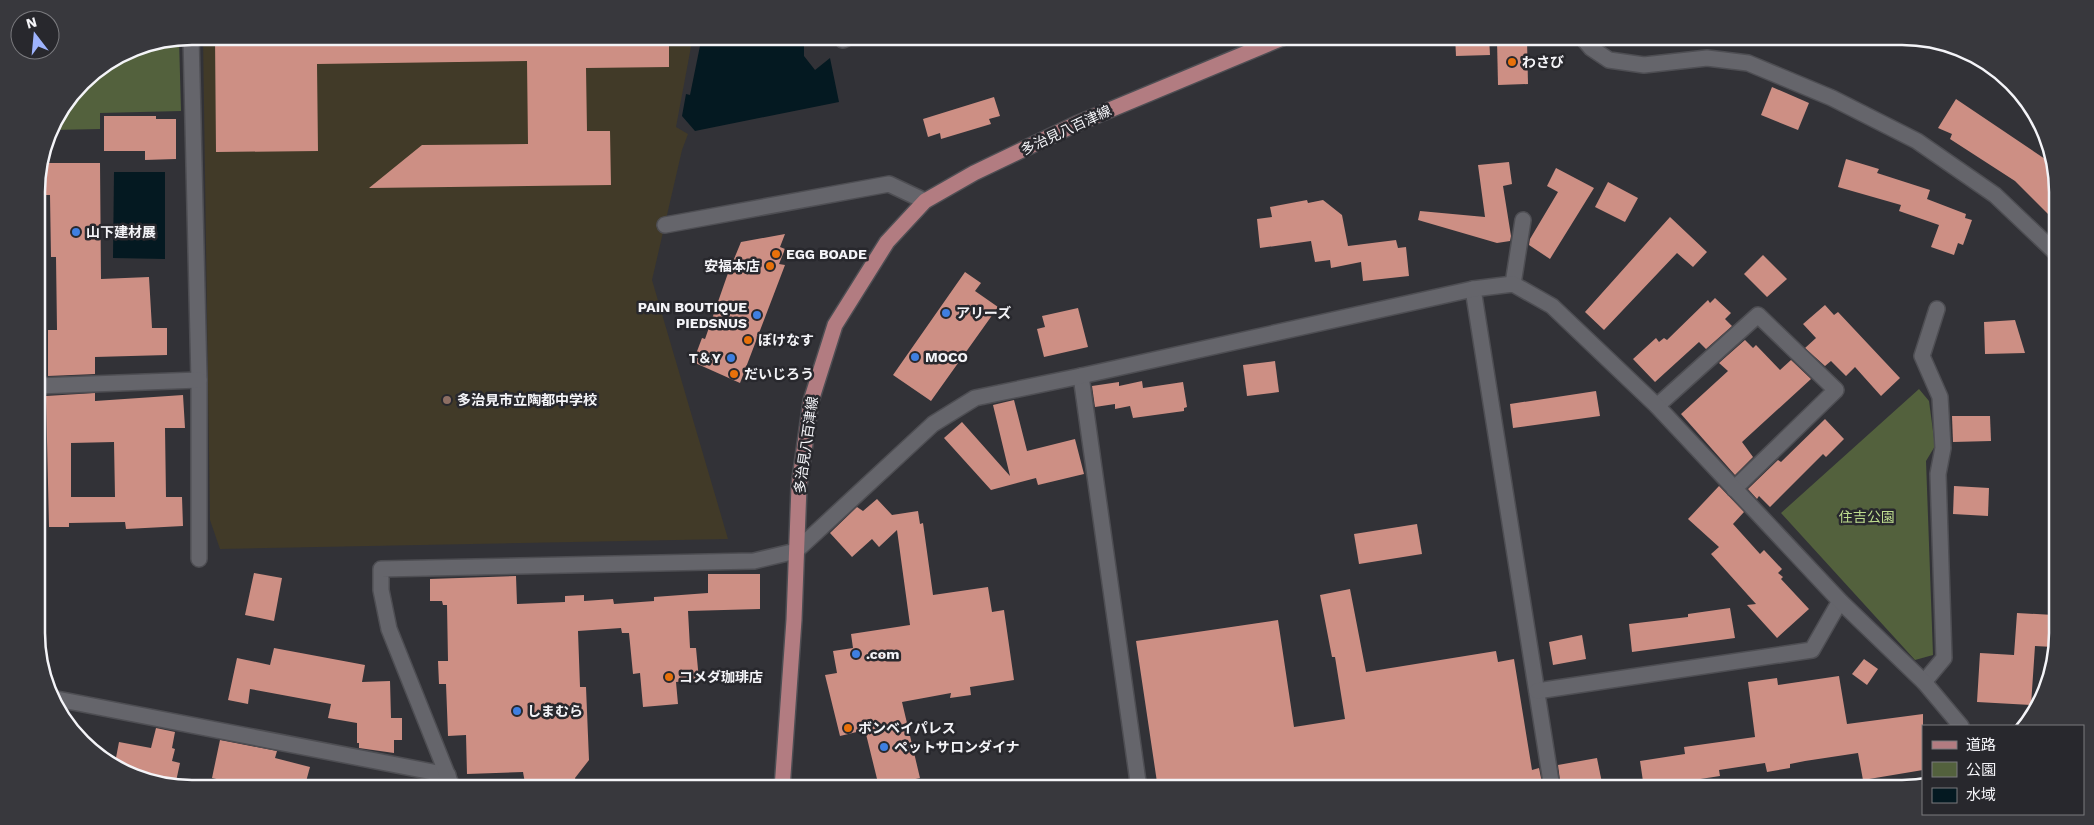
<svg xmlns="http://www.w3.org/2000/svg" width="2094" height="825" font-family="'Work Sans','Noto Sans JP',sans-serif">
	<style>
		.education { fill: #413a28 }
		.green { fill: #53613d }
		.water { fill: #041921 }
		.building { fill: #cd8f84; fill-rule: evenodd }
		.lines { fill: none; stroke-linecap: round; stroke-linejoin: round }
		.minor-casing { stroke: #4e4e53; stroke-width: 18 }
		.major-casing { stroke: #4e4e53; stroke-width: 18 }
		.minor { stroke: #65656b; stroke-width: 15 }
		.major { stroke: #b27c81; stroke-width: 15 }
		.food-dot { fill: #e8710a; stroke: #28282d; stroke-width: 2 }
		.shop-dot { fill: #3f7fe0; stroke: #28282d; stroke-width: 2 }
		.education-dot { fill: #8d6e63; stroke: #28282d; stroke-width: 2 }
		.labels { text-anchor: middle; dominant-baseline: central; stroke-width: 5; stroke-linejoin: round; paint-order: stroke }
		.poi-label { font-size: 14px; font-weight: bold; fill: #f4f4f8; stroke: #28282d; text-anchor: start }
		.street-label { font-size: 14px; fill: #f4f4f8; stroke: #28282d }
		.park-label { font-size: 14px; fill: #bedd8e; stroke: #28282d }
		.rim { fill: none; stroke: #f4f4f8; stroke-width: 2.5 }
	</style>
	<rect width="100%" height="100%" fill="#323237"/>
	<path class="education" d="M203 36H693L676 127 688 134 682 150 652 280 728 539 220 549 210 520Z"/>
	<g class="green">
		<path d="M179 39 181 111 100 113V129L51 130 52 123 89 75 133 48Z"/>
		<path d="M1919 389 1929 401 1935 446 1926 461 1933 655 1915 660 1781 513Z"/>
	</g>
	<g class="water">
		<path d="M702 36H795L804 45V56L815 70 830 58 839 102 695 131 682 116 686 94 690 95Z"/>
		<path d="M114 172H165V259L113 258Z"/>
	</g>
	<g class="building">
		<path d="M215 36H669V67L586 68 587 131H610L611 185 369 188 422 145 528 144 527 61 317 64 318 151 216 152Z"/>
		<path d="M1455 36H1489L1490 55 1456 56Z"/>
		<path d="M1497 40H1527L1528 84 1498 85Z"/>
		<path d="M1772 87 1809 103 1798 130 1761 115Z"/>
		<path d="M994 97 1000 116 989 119 991 124 941 139 940 133 928 137 923 119Z"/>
		<path d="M1956 99 2054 165 2056 171 2057 223 2015 181 1950 139 1952 134 1938 128Z"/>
		<path d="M104 116H156V119H176V159L145 160V151H104Z"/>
		<path d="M1846 159 1879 169 1877 173 1930 190 1927 199 1966 214 1965 218 1972 220 1963 245 1958 243 1954 255 1931 247 1939 225 1899 211 1901 205 1838 187Z"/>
		<path d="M1509 162 1512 184 1503 186 1511 236 1510 241 1497 243 1418 220 1420 211 1485 217 1478 165Z"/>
		<path d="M44 163H100L101 279 149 277 152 328H167V355L95 357V374L48 376V330H57L56 257H51L50 195H45Z"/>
		<path d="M1556 168 1594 188 1550 259 1529 245 1530 239 1558 192 1547 186Z"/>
		<path d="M1608 182 1638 198 1625 222 1595 207Z"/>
		<path d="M1307 200 1308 203 1323 200 1342 215 1348 246 1396 240 1398 248 1406 247 1409 276 1363 281 1361 262 1331 268 1330 260 1315 262 1311 241 1260 248 1257 219 1272 217 1270 207Z"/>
		<path d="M1670 217 1707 252 1693 267 1677 253 1604 330 1585 312Z"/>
		<path d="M785 234 780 247 785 249 779 264 785 265 740 383 693 362 702 338 705 339 727 276 741 242Z"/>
		<path d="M1763 255 1787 279 1767 297 1744 274Z"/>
		<path d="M965 272 981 283 975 291 998 307 931 401 893 375Z"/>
		<path d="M1715 298 1731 313 1725 319 1732 326 1706 349 1699 342 1655 382 1633 359 1656 338 1659 342 1664 338 1667 340 1708 300 1710 303Z"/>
		<path d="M1825 305 1834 315 1838 312 1900 378 1881 396 1855 367 1846 376 1831 361 1825 366 1805 348 1816 338 1803 324Z"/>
		<path d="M1078 308 1088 347 1044 357 1037 329 1045 327 1042 316Z"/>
		<path d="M2015 320 2025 353 1985 354 1984 322Z"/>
		<path d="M1745 340 1753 348 1756 345 1780 370 1791 360 1811 379 1742 442 1753 457 1735 475 1681 414 1728 371 1719 363Z"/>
		<path d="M1275 361 1279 392 1247 396 1243 365Z"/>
		<path d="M1142 381 1143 388 1183 382 1187 407 1184 408V411L1133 418 1130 406 1115 409V404L1095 407 1092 386 1119 382V386Z"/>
		<path d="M1596 391 1600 416 1513 428 1510 404Z"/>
		<path d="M95 393V401L183 395 185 428H165L166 497H182L183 526 126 529 125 522 69 523V527H49L46 396ZM114 442 115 497H71V443Z"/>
		<path d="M1014 400 1027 451 1075 439 1084 474 1038 485 1036 478 991 490 944 438 962 422 1010 476 993 405Z"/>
		<path d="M1952 416H1990L1991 441 1953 442Z"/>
		<path d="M1825 419 1844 439 1826 457 1823 454 1770 507 1759 496 1757 499 1748 489 1778 460 1781 462Z"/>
		<path d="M1719 486 1744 512 1733 524 1760 554 1764 550 1782 569 1778 573 1783 577 1781 579 1809 609 1777 638 1747 605 1756 604 1711 554 1719 547 1688 519Z"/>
		<path d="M1954 486 1989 488 1988 516 1953 514Z"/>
		<path d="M877 499 892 515 918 511 920 524 923 523 933 595 988 587 992 612 1004 610 1014 680 970 687 971 695 950 698 951 693 902 702 920 778 879 787 865 730 840 736 825 675 837 673 833 651 853 648 851 634 910 625 897 530 879 547 872 539 852 557 830 533 857 507 863 511Z"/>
		<path d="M1417 524 1422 554 1359 564 1354 534Z"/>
		<path d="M254 573 282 578 274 621 245 615Z"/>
		<path d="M708 574H760V609L688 611 690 648H696L699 680 676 682 678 704 643 707 640 673 633 674 629 633H622L621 628 578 631 580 687H586L589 760 575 778 577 789H526L523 772 467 774 466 735 448 736 446 684H439L438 661H448L447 605H443L442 601H430V579L516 576 517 604 565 602V596L584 595V601L613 599 614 604 654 601V597L708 593Z"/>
		<path d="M1350 589 1366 672 1496 651 1498 662 1514 659 1532 770 1539 768 1543 788 1158 789 1136 641 1278 620 1294 727 1345 719 1335 657H1332L1320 595Z"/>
		<path d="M1730 608 1735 638 1632 652 1629 624 1688 617V614Z"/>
		<path d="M2017 613 2054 615 2053 647 2035 646 2031 705 1977 702 1980 653 2014 655Z"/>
		<path d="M1582 635 1586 659 1553 665 1549 642Z"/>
		<path d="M274 648 365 665 362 682 390 681 391 718H402V740H394V753L359 748V743H357V723L328 718 331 704 250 689 248 704 228 700 237 658 270 665Z"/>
		<path d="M1864 659 1878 669 1867 685 1852 674Z"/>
		<path d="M1839 676 1847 724 1923 714V770L1863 780 1858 753 1805 761 1790 764V768L1767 772 1765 763 1719 770 1720 776 1674 783V788H1644L1640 761 1685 754 1684 747 1755 737 1748 682 1777 678 1778 685Z"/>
		<path d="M156 728 175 732 172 748 175 749 172 761 180 763 175 786 142 780 115 763 119 742 151 748Z"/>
		<path d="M220 740 277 751 275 758 310 767 304 789H260L212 778Z"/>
		<path d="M1597 758 1603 788H1561L1558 765Z"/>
	</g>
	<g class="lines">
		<g class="minor-casing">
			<g id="minor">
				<path d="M191 36 199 380V559"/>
				<path d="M840 36 843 40 851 36"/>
				<path d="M1581 36 1591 48 1609 60 1644 65 1707 58 1748 63 1832 98 1917 141 1995 195 2057 254"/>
				<path d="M665 225 889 184 925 201"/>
				<path d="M1513 284 1523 220"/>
				<path d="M1473 289 1552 788"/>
				<path d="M1081 376 1139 789"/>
				<path d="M38 386 199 380"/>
				<path d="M1657 406 1758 315 1836 390 1734 489"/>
				<path d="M1924 682 1944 658 1938 474 1943 448 1940 397 1922 356 1937 309"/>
				<path d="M1537 691 1812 650 1840 601"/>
				<path d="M57 699 448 775"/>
				<path d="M453 789 389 629 381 590V569L754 561 796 551 933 424 975 398 1081 376 1473 289 1513 284 1552 306 1657 406 1840 601 1924 682 1961 726"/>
			</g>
		</g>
		<g class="major-casing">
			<path id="major" d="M782 789 794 620 799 486 811 401 835 325 887 242 925 201 974 173 1076 124 1287 36"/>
		</g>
		<use href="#minor" class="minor"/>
		<use href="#major" class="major"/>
	</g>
	<g class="food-dot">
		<circle cx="1512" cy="62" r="5"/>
		<circle cx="776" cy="254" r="5"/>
		<circle cx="770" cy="266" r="5"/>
		<circle cx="748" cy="340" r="5"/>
		<circle cx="734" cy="374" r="5"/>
		<circle cx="669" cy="677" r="5"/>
		<circle cx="848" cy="728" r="5"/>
	</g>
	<g class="shop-dot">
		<circle cx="76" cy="232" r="5"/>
		<circle cx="946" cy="313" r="5"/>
		<circle cx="757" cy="315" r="5"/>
		<circle cx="915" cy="357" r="5"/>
		<circle cx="731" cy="358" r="5"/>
		<circle cx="856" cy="654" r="5"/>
		<circle cx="517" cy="711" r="5"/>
		<circle cx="884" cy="747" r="5"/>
	</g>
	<circle class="education-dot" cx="447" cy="400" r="5"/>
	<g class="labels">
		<g class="poi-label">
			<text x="1522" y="62">わさび</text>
			<text x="86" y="232">山下建材展</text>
			<text x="786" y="254">EGG BOADE</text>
			<text x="760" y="266" text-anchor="end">安福本店</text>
			<text x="747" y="307" text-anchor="end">PAIN BOUTIQUE<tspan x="747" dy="16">PIEDSNUS</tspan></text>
			<text x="956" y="313">アリーズ</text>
			<text x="758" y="340">ぼけなす</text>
			<text x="925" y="357">MOCO</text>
			<text x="721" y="358" text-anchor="end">T＆Y</text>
			<text x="744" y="374">だいじろう</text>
			<text x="457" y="400">多治見市立陶都中学校</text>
			<text x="866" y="654">.com</text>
			<text x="679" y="677">コメダ珈琲店</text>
			<text x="527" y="711">しまむら</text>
			<text x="858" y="728">ボンベイパレス</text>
			<text x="894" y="747">ペットサロンダイナ</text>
		</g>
		<g class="street-label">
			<text transform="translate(1066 130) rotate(-25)">多治見八百津線</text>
			<text transform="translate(806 445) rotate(-82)">多治見八百津線</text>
		</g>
		<g class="park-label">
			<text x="1867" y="517">住吉公園</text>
		</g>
	</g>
	<path d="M0 0H2094V825H0ZM192 45H1902A147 147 0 0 1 2049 192V633A147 147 0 0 1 1902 780H192A147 147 0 0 1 45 633V192A147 147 0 0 1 192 45Z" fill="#38383d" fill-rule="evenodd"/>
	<path class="rim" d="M192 45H1902A147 147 0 0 1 2049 192V633A147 147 0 0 1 1902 780H192A147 147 0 0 1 45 633V192A147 147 0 0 1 192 45Z"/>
	<rect x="1922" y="725" width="162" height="90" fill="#28282d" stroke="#7a7a7e"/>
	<rect x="1932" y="741" width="25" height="8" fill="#b27c81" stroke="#7a7a7e"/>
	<text x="1966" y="750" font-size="15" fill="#f4f4f8">道路</text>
	<rect x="1932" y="762" width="25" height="15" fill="#53613d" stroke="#7a7a7e"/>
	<text x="1966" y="775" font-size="15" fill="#f4f4f8">公園</text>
	<rect x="1932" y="788" width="25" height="15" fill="#041921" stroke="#7a7a7e"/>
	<text x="1966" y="800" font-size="15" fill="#f4f4f8">水域</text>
	<g transform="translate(35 35) rotate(344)"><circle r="24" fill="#28282d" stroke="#7a7a7e"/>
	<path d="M0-4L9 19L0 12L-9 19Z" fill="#9eb3fd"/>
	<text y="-8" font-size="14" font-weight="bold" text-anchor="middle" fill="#f4f4f8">N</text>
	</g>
</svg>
